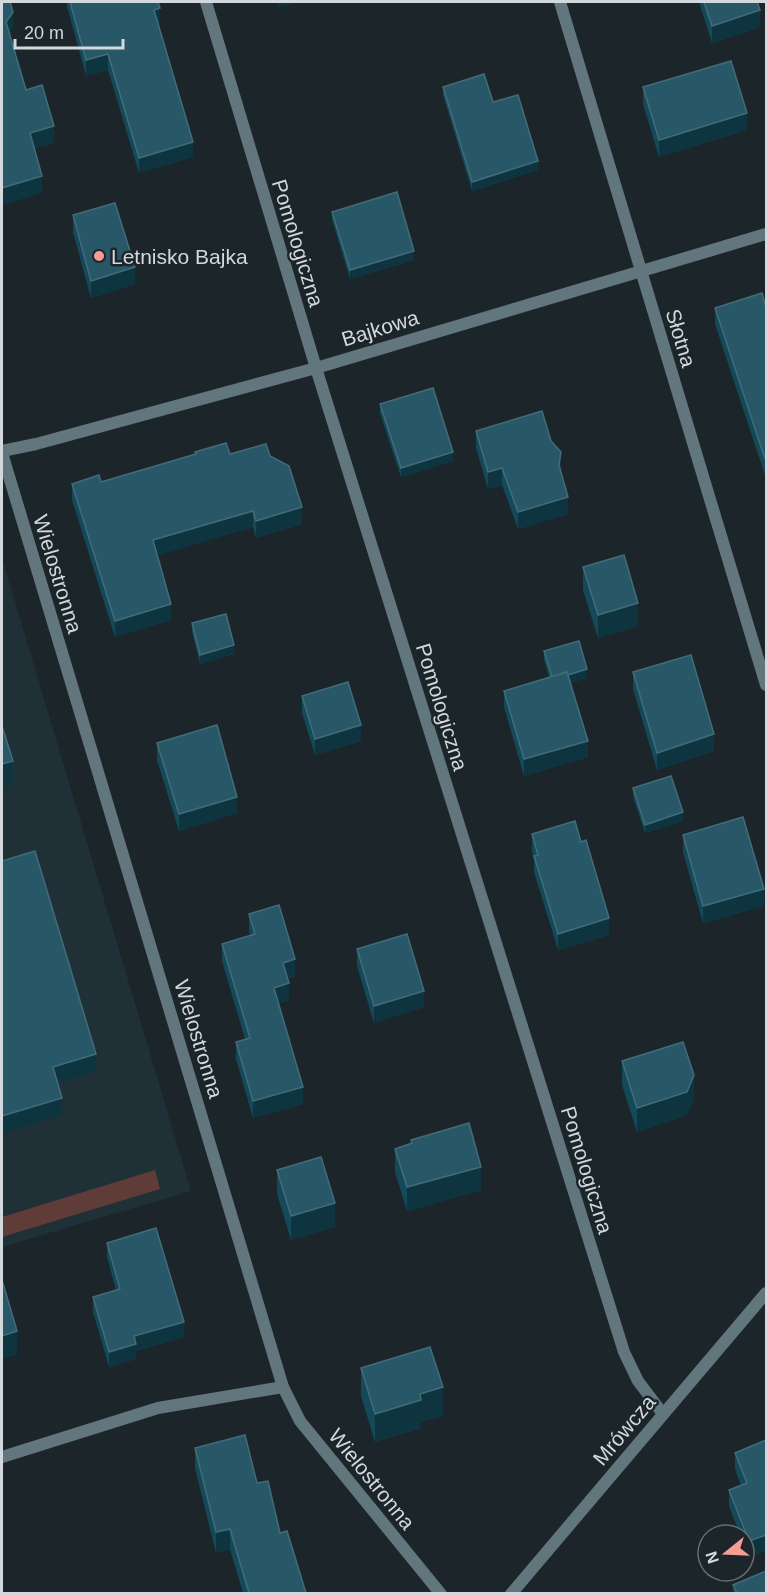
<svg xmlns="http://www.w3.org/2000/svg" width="768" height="1595" font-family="Arial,sans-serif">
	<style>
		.built { fill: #1f3037 }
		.green { fill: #603c39 }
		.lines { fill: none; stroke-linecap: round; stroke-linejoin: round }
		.minor { stroke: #61767d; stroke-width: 12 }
		.tertiary { stroke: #61767d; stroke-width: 12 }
		.wall { fill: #134959 }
		.shaded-wall { fill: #0e3440 }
		.building { fill: #285867; stroke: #426c79; stroke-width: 1.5 }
		.poi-dot { fill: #f59c95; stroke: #1c262a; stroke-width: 2 }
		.labels { text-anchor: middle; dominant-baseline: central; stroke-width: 5; stroke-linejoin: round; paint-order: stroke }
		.street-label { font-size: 21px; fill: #d2d8db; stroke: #1c262a }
		.poi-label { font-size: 21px; fill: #d2d8db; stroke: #1c262a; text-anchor: start }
	</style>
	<rect width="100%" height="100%" fill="#1c262a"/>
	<path class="built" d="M2 558 191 1191 2 1247Z"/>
	<path class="green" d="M155 1170 160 1189 2 1237V1217Z"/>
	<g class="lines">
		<g class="minor">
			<path d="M206 2 316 368 624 1352 638 1381 663 1414"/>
			<path d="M560 2 766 685"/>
			<path d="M2 451 36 444 316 368 766 234"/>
			<path d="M2 453 283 1387 300 1421 441 1594"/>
			<path d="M2 1457 158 1408 283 1387"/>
		</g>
		<path class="tertiary" d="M511 1594 766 1293"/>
	</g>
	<g class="wall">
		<path d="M66 2H158L160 23 158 24 193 157 139 173 108 70 86 76Z"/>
		<path d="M699 2H757L760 27 712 43Z"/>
		<path d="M443 87 493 102 538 170 472 191 443 95Z"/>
		<path d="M643 87 747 130 659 157 643 104Z"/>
		<path d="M332 212 414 260 350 279 332 220Z"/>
		<path d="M73 215 135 284 91 298 73 232Z"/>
		<path d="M715 308H766L765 475 715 324Z"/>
		<path d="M380 404 453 461 401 477 380 413Z"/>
		<path d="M476 431 561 469 568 514 518 529 502 485 488 489 476 448Z"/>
		<path d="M195 452 270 456 302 524 256 538 253 527 157 555 171 620 115 637 72 500V484L101 482 195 455Z"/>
		<path d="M583 567 638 626 598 638 583 590Z"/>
		<path d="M192 623 234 654 200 664 192 632Z"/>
		<path d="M544 651 587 678 570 683 588 757 524 776 504 707V691L549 677 544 660Z"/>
		<path d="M633 672 714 751 657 770 633 689Z"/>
		<path d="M302 696 361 741 315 755 302 713Z"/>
		<path d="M157 743 237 813 179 831 157 760Z"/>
		<path d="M633 788 683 821 645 833 633 797Z"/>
		<path d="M532 834 581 842 609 935 558 950 534 872V860L532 851Z"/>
		<path d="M683 835 764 906 703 923 683 852Z"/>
		<path d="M249 914 295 976 287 979 289 1000 279 1003 303 1104 253 1118 236 1059V1042L245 1039 222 961V944L250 935 249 931Z"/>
		<path d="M357 949 424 1007 374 1023 357 966Z"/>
		<path d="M622 1061 694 1099 687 1115 637 1132 622 1085Z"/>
		<path d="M411 1140 481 1190 407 1211 395 1172V1149L411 1144Z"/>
		<path d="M277 1170 335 1227 291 1240 277 1194Z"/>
		<path d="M107 1243 184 1337 136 1351V1359L109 1367 93 1312V1297L116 1290 107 1257Z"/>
		<path d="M361 1368 443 1416 421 1422V1428L375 1442 361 1396Z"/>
		<path d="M766 1440 749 1558 744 1544V1535H740L729 1506V1490L741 1485 735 1469V1453Z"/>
		<path d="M195 1448 257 1483 280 1533 306 1593H243L230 1549 216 1553 195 1468Z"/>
		<path d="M733 1585 766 1593H733Z"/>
	</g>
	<g class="shaded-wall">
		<path d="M277 2H299L277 8Z"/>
		<path d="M160 8V23L154 25V10Z"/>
		<path d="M760 10V27L712 43V26Z"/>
		<path d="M13 12V28L6 38V22Z"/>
		<path d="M108 54V70L86 76V60Z"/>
		<path d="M747 113V130L659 157V140Z"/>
		<path d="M54 126V143L30 150V133Z"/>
		<path d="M193 142V157L139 173V158Z"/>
		<path d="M538 161V170L472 191V182Z"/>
		<path d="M42 176V193L2 205V188Z"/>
		<path d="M414 251V260L350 279V270Z"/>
		<path d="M135 267V284L91 298V281Z"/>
		<path d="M453 452V461L401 477V468Z"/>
		<path d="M561 452V469L559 482V465Z"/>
		<rect x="765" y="459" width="1" height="16"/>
		<path d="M502 468V485L488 489V472Z"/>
		<path d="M568 497V514L518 529V512Z"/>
		<path d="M302 507V524L256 538V521Z"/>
		<path d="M253 511V527L153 557V540Z"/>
		<path d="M638 603V626L598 638V615Z"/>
		<path d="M171 604V620L115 637V621Z"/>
		<path d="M234 645V654L200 664V655Z"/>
		<path d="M587 669V678L552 688V679Z"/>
		<path d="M361 725V741L315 755V739Z"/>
		<path d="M714 734V751L657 770V753Z"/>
		<path d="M588 741V757L524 776V759Z"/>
		<path d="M13 761V784L2 788V764Z"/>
		<path d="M237 797V813L179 831V814Z"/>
		<path d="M683 812V821L645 833V825Z"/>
		<path d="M764 889V906L703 923V906Z"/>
		<path d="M609 918V935L558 950V934Z"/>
		<path d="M295 959V976L283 980V963Z"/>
		<path d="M289 983V1000L274 1005V988Z"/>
		<path d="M424 991V1007L374 1023V1006Z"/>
		<path d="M96 1054V1071L53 1084V1067Z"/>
		<path d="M694 1075V1099L687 1115 637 1132V1108Z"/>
		<path d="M303 1087V1104L253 1118V1101Z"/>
		<path d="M62 1098V1115L2 1133V1116Z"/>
		<path d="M481 1167V1190L407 1211V1187Z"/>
		<path d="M335 1203V1227L291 1240V1216Z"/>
		<path d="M184 1322V1337L136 1351V1359L109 1367V1352L134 1336Z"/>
		<path d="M17 1331V1355L2 1359V1336Z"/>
		<path d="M443 1387V1416L421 1422V1428L375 1442V1414L420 1394Z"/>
		<path d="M230 1529V1549L216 1553V1532Z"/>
		<path d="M766 1535V1551L749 1558V1541Z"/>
	</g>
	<g class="building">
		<path d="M2 2H10L13 12 6 22 26 90 42 85 54 126 30 133 42 176 2 188Z"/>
		<path d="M70 2H158L160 8 154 10 193 142 139 158 108 54 86 60Z"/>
		<path d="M704 2H757L760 10 712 26Z"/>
		<path d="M731 61 747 113 659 140 643 87Z"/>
		<path d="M484 74 493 102 518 95 538 161 472 182 443 87Z"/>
		<path d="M397 192 414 251 350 270 332 212Z"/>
		<path d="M115 203 135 267 91 281 73 215Z"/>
		<path d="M762 293 766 308V459H765L715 308Z"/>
		<path d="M433 388 453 452 401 468 380 404Z"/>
		<path d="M542 411 551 441 561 452 559 465 568 497 518 512 502 468 488 472 476 431Z"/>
		<path d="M226 443 230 454 266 444 270 456 289 466 302 507 256 521 253 511 153 540 171 604 115 621 72 484 99 475 101 482 196 454 195 452Z"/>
		<path d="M624 555 638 603 598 615 583 567Z"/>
		<path d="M226 614 234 645 200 655 192 623Z"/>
		<path d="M579 641 587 669 568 675 567 672 552 677 544 651Z"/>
		<path d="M691 655 714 734 657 753 633 672Z"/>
		<path d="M567 672 588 741 524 759 504 691Z"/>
		<path d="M348 682 361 725 315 739 302 696Z"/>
		<path d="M217 725 237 797 179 814 157 743Z"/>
		<path d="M2 726 13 761 2 764Z"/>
		<path d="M671 776 683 812 645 825 633 788Z"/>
		<path d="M743 817 764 889 703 906 683 835Z"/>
		<path d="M575 821 581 842 586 840 609 918 558 934 534 856 538 855 532 834Z"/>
		<path d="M35 851 96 1054 53 1067 62 1098 2 1116V861Z"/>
		<path d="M279 905 295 959 283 963 289 983 274 988 303 1087 253 1101 236 1042 250 1038 222 944 255 934 249 914Z"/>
		<path d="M407 934 424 991 374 1006 357 949Z"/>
		<path d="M683 1042 694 1075 687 1092 637 1108 622 1061Z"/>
		<path d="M469 1123 481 1167 407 1187 395 1149 412 1143 411 1140Z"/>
		<path d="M321 1157 335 1203 291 1216 277 1170Z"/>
		<path d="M156 1228 184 1322 134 1336 136 1344 109 1352 93 1297 120 1289 107 1243Z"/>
		<path d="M2 1280 17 1331 2 1336Z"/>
		<path d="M430 1347 443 1387 420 1394 421 1400 375 1414 361 1368Z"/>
		<path d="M245 1435 257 1483 268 1481 280 1533 287 1531 306 1593H249L230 1529 216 1532 195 1448Z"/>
		<path d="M766 1440V1535L749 1541 729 1490 747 1483 735 1453Z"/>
		<path d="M766 1571V1593H737L733 1585Z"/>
	</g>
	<circle class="poi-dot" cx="99" cy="256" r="6"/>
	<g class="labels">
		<g class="street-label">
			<text transform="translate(298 243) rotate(73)">Pomologiczna</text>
			<text transform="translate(380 328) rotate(-17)">Bajkowa</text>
			<text transform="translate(681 338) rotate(73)">Słotna</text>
			<text transform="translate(58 574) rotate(73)">Wielostronna</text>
			<text transform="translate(442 707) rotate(73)">Pomologiczna</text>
			<text transform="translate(199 1039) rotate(73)">Wielostronna</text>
			<text transform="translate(587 1170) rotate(73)">Pomologiczna</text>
			<text transform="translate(624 1430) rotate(-50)">Mrówcza</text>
			<text transform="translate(372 1479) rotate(51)">Wielostronna</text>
		</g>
		<g class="poi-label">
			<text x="111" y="256">Letnisko Bajka</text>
		</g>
	</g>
	<rect width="768" height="1595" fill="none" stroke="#d2d8db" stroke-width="6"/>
	<g transform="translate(726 1553) rotate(252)"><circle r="28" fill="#1c262a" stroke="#656d71" stroke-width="1.5"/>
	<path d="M0-4.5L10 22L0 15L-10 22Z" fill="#f59c95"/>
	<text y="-9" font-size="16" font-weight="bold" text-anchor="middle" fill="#d2d8db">N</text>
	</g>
	<path d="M15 39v9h108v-9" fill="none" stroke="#d2d8db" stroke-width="3"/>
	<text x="24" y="39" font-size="18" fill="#d2d8db" stroke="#1c262a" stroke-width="4.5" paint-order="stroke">20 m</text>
</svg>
